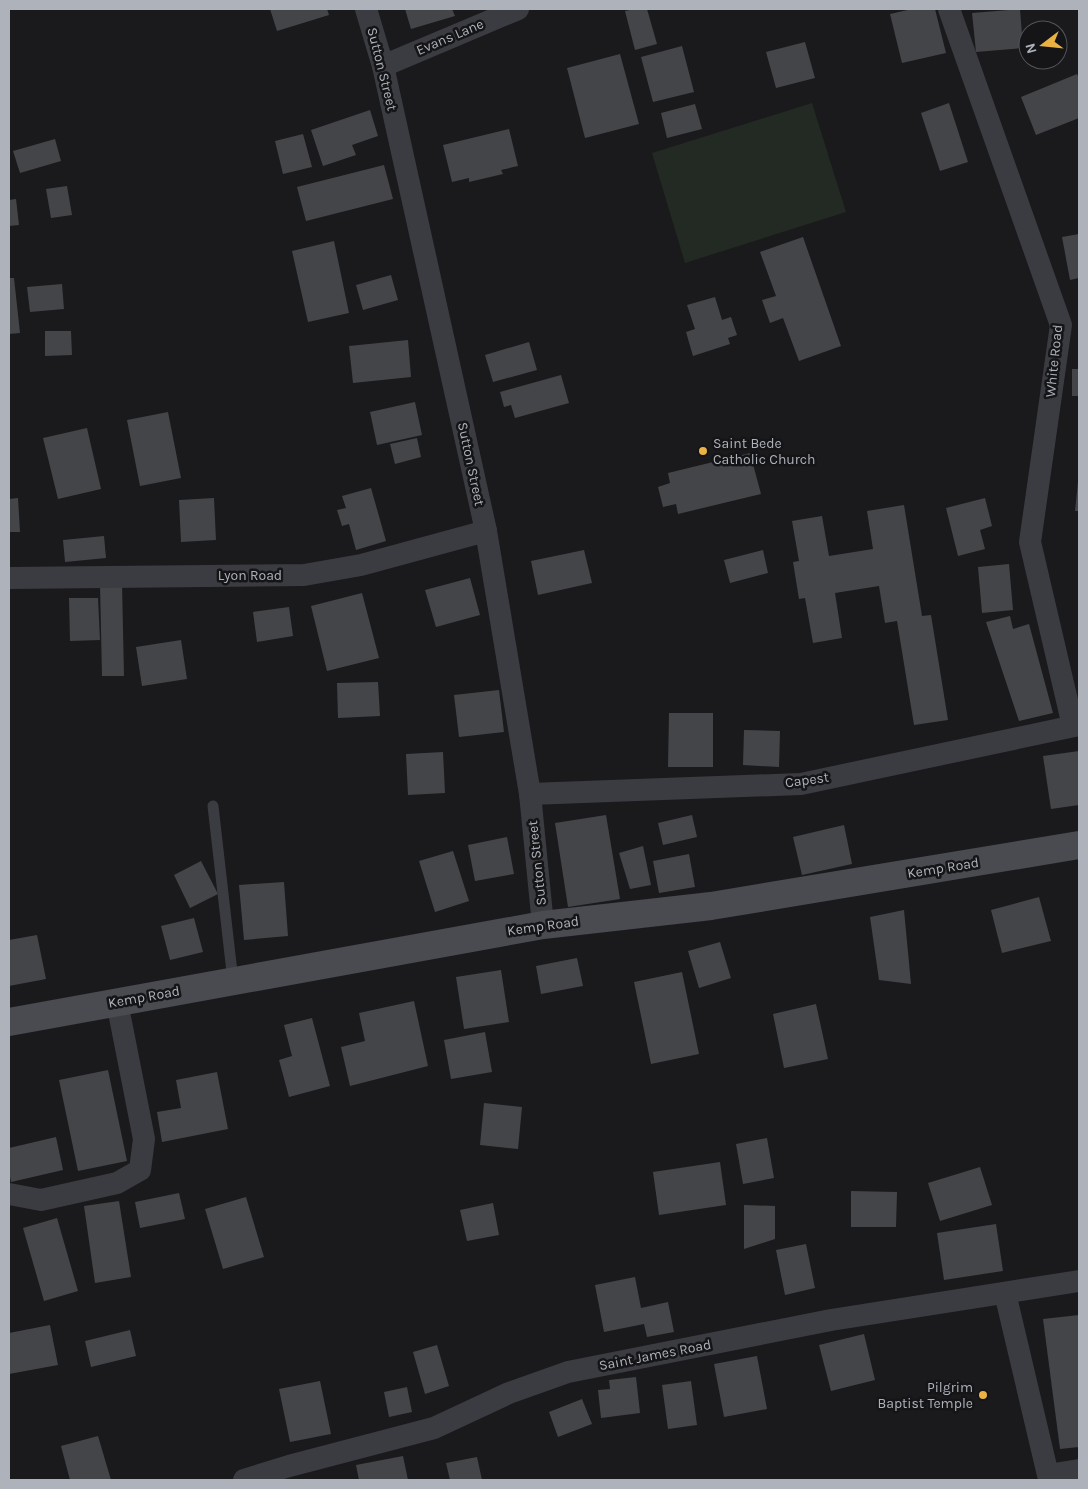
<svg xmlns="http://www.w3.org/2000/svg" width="1088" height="1489" font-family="Karla,sans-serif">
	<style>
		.green { fill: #222a23 }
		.building { fill: #444549 }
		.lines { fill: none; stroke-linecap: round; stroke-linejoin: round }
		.lane { stroke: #3b3c41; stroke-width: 11 }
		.street { stroke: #3b3c41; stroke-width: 22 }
		.secondary { stroke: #494b51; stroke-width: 28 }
		.poi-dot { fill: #eab145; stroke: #151517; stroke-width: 2 }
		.labels { text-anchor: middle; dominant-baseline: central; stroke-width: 5; stroke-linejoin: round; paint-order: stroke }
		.street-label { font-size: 14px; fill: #adb2bb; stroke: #151517 }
		.poi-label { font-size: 14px; fill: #adb2bb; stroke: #151517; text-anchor: start }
	</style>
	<rect width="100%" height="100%" fill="#1a1a1c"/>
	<path class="green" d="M812 103 846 212 685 263 652 153Z"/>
	<g class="building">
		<path d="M270 9H327L329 15 277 31Z"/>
		<path d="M405 9H452L455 16 411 29Z"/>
		<path d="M635 9H647L657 44 635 50 625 11Z"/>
		<path d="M912 9H935L946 53 902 63 890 14Z"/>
		<path d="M1020 9 1023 48 976 52 972 13Z"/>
		<path d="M805 42 815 78 776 88 766 52Z"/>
		<path d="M682 46 694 92 653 102 641 57Z"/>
		<path d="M620 54 639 124 585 138 567 68Z"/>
		<path d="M1077 74 1079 79V118L1036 135 1021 97Z"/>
		<path d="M949 103 968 162 940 171 921 113Z"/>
		<path d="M695 104 702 129 667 138 661 113Z"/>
		<path d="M370 110 378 136 352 145 356 155 323 166 311 130Z"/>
		<path d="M509 129 518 166 501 170 503 174 469 182V178L452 182 443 145Z"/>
		<path d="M303 134 312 167 283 174 275 141Z"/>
		<path d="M55 139 61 161 20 173 13 151Z"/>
		<path d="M384 165 393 199 306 221 297 187Z"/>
		<path d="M67 186 72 215 51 218 46 189Z"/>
		<path d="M16 199 19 225 9 226V200Z"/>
		<path d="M1079 234V278L1070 280 1062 237Z"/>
		<path d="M803 237 841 346 799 361 783 318 770 323 762 300 776 296 760 252Z"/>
		<path d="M334 241 349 313 308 322 292 251Z"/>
		<path d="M391 275 398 300 363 310 356 285Z"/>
		<path d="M9 278H14L20 333 9 334Z"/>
		<path d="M62 284 64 309 30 312 27 287Z"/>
		<path d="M715 297 722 320 731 317 737 335 728 338 730 344 693 356 686 332 695 329 687 305Z"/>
		<path d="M45 331H71L72 355 45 356Z"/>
		<path d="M408 340 411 377 353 383 349 346Z"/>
		<path d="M529 342 537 370 493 382 485 355Z"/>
		<rect x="1072" y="369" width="7" height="27"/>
		<path d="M561 375 569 403 515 418 511 405 504 407 500 392Z"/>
		<path d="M415 402 422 435 377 445 370 412Z"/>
		<path d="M168 412 181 478 140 486 127 420Z"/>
		<path d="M87 428 101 489 58 499 43 438Z"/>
		<path d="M417 438 421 457 395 464 390 444Z"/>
		<path d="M750 453 761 494 678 514 676 504 663 507 658 487 670 483 668 473Z"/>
		<path d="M1078 482H1079V511H1075Z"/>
		<path d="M371 488 386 541 356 550 349 524 342 526 337 510 346 508 342 496Z"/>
		<path d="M18 498 20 532H9V499Z"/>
		<path d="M214 498 216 540 181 542 179 500Z"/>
		<path d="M985 498 992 526 980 530 985 549 958 556 946 508Z"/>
		<path d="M904 505 922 616 931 615 948 720 914 725 897 621 885 623 879 586 835 593 842 638 813 643 805 598 799 599 793 562 799 561 792 521 822 516 829 556 873 549 867 511Z"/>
		<path d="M104 536 106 558 65 562 63 540Z"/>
		<path d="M584 550 592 583 538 595 531 561Z"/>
		<path d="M763 550 768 573 730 583 724 560Z"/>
		<path d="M1009 564 1013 610 982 613 978 567Z"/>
		<path d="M470 578 480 615 436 627 425 590Z"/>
		<path d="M122 583 124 676H102L100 584Z"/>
		<path d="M362 593 379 658 327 671 311 606Z"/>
		<path d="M69 598H98L100 640 70 641Z"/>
		<path d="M289 607 293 636 257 642 253 612Z"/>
		<path d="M1010 616 1013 629 1029 624 1053 713 1019 721 986 622Z"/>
		<path d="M181 640 187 679 142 686 136 647Z"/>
		<path d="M378 682 380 716 338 718 337 683Z"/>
		<path d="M499 690 504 732 459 737 454 695Z"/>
		<path d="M669 713H713V767H668Z"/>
		<path d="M744 730 780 731 779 767 743 765Z"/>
		<path d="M1079 751V805L1051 809 1043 756Z"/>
		<path d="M443 752 445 793 408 795 406 754Z"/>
		<path d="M606 815 620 899 568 907 555 823Z"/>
		<path d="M692 815 697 837 663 845 658 823Z"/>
		<path d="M844 825 852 864 802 875 793 837Z"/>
		<path d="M507 837 514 874 475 881 468 845Z"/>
		<path d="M643 846 651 885 630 889 619 853Z"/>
		<path d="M453 851 469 901 435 912 419 861Z"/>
		<path d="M689 854 695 887 659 893 653 861Z"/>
		<path d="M201 861 218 894 190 908 174 875Z"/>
		<path d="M284 882 288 936 244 940 239 885Z"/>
		<path d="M1039 897 1051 941 1002 953 991 910Z"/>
		<path d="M904 910 911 984 879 980 870 917Z"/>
		<path d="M194 918 203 952 170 960 161 926Z"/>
		<path d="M37 935 46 979 9 986V940Z"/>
		<path d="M720 942 731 978 699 988 688 951Z"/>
		<path d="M577 958 583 986 541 994 536 966Z"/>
		<path d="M501 970 509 1022 464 1029 456 977Z"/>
		<path d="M682 972 699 1054 651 1064 634 982Z"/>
		<path d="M414 1001 428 1066 350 1086 341 1047 365 1041 359 1013Z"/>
		<path d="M816 1004 828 1059 784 1068 773 1014Z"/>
		<path d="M312 1018 330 1086 289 1097 279 1060 292 1056 284 1025Z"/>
		<path d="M485 1032 492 1072 451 1079 444 1040Z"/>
		<path d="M108 1070 127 1161 78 1171 59 1080Z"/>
		<path d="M217 1072 228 1129 162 1142 157 1112 181 1108 176 1080Z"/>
		<path d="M484 1103 522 1107 518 1149 480 1145Z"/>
		<path d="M56 1137 63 1170 11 1182 9 1171V1148Z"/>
		<path d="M767 1138 774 1178 743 1184 736 1144Z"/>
		<path d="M720 1162 726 1205 659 1215 653 1172Z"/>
		<path d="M980 1167 992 1205 940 1221 928 1183Z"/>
		<path d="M851 1191 897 1192 896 1227H851Z"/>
		<path d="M179 1193 185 1219 140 1228 135 1202Z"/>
		<path d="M246 1197 264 1257 223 1269 205 1209Z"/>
		<path d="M119 1201 131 1277 95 1283 84 1206Z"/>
		<path d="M493 1203 499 1235 467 1241 460 1210Z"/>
		<path d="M744 1205 775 1206V1239L744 1249Z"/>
		<path d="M57 1218 78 1291 44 1301 23 1228Z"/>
		<path d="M996 1224 1003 1271 944 1280 937 1233Z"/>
		<path d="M806 1244 815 1288 785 1295 776 1250Z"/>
		<path d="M635 1277 641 1308 668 1302 674 1332 647 1337 644 1324 604 1332 595 1285Z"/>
		<path d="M1079 1315V1447L1060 1449 1043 1319Z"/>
		<path d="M50 1325 58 1365 9 1374V1333Z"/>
		<path d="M130 1330 136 1356 91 1367 85 1341Z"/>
		<path d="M864 1334 875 1380 831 1391 819 1345Z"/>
		<path d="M437 1345 449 1386 425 1394 413 1352Z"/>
		<path d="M757 1356 767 1409 724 1417 714 1364Z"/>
		<path d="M636 1377 640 1413 601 1418 598 1390 610 1389 609 1380Z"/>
		<path d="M320 1381 331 1434 290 1442 279 1389Z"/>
		<path d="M691 1381 697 1425 668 1429 662 1385Z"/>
		<path d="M407 1387 412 1412 389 1417 384 1392Z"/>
		<path d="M582 1399 592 1424 558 1437 549 1412Z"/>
		<path d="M98 1436 111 1480H70L61 1446Z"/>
		<path d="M403 1456 408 1480H359L356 1465Z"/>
		<path d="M477 1457 482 1480H450L446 1463Z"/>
	</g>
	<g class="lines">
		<path class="lane" d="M213 806 233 981"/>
		<g class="street">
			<path d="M366 9 383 66 486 531 530 794 543 925"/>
			<path d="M949 9 1061 325 1030 542 1073 726"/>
			<path d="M383 66 518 9"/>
			<path d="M9 578 304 575 361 565 486 531"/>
			<path d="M530 794 801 784 1079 725"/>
			<path d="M9 1194 41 1200 117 1183 140 1170 144 1139 117 1002"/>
			<path d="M1005 1293 1048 1475 1079 1470"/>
			<path d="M244 1480 289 1466 434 1428 509 1393 568 1372 831 1320 1079 1281"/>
		</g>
		<path class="secondary" d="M9 1022 543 925 711 906 1079 845"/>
	</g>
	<g class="poi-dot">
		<circle cx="703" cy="451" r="5"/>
		<circle cx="983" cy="1395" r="5"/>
	</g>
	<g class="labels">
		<g class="street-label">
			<text transform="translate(450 37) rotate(-23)">Evans Lane</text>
			<text transform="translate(382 69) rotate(76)">Sutton Street</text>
			<text transform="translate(1054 361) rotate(-84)">White Road</text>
			<text transform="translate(471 464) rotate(78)">Sutton Street</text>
			<text x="250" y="575">Lyon Road</text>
			<text transform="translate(807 780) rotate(-8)">Capest</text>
			<text transform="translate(537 863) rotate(-96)">Sutton Street</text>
			<text transform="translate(943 868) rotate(-9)">Kemp Road</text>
			<text transform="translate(543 926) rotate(-8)">Kemp Road</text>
			<text transform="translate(144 997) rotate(-10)">Kemp Road</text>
			<text transform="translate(655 1355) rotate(-11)">Saint James Road</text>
		</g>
		<g class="poi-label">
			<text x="713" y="443">Saint Bede<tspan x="713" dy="16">Catholic Church</tspan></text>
			<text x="973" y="1387" text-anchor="end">Pilgrim<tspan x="973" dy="16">Baptist Temple</tspan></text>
		</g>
	</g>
	<rect width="1088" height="1489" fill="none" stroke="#adb2bb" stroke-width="20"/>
	<g transform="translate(1043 45) rotate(254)"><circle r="24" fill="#151517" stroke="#525459"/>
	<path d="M0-4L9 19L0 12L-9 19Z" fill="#eab145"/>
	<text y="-8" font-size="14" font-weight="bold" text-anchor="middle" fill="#adb2bb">N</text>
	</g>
</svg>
